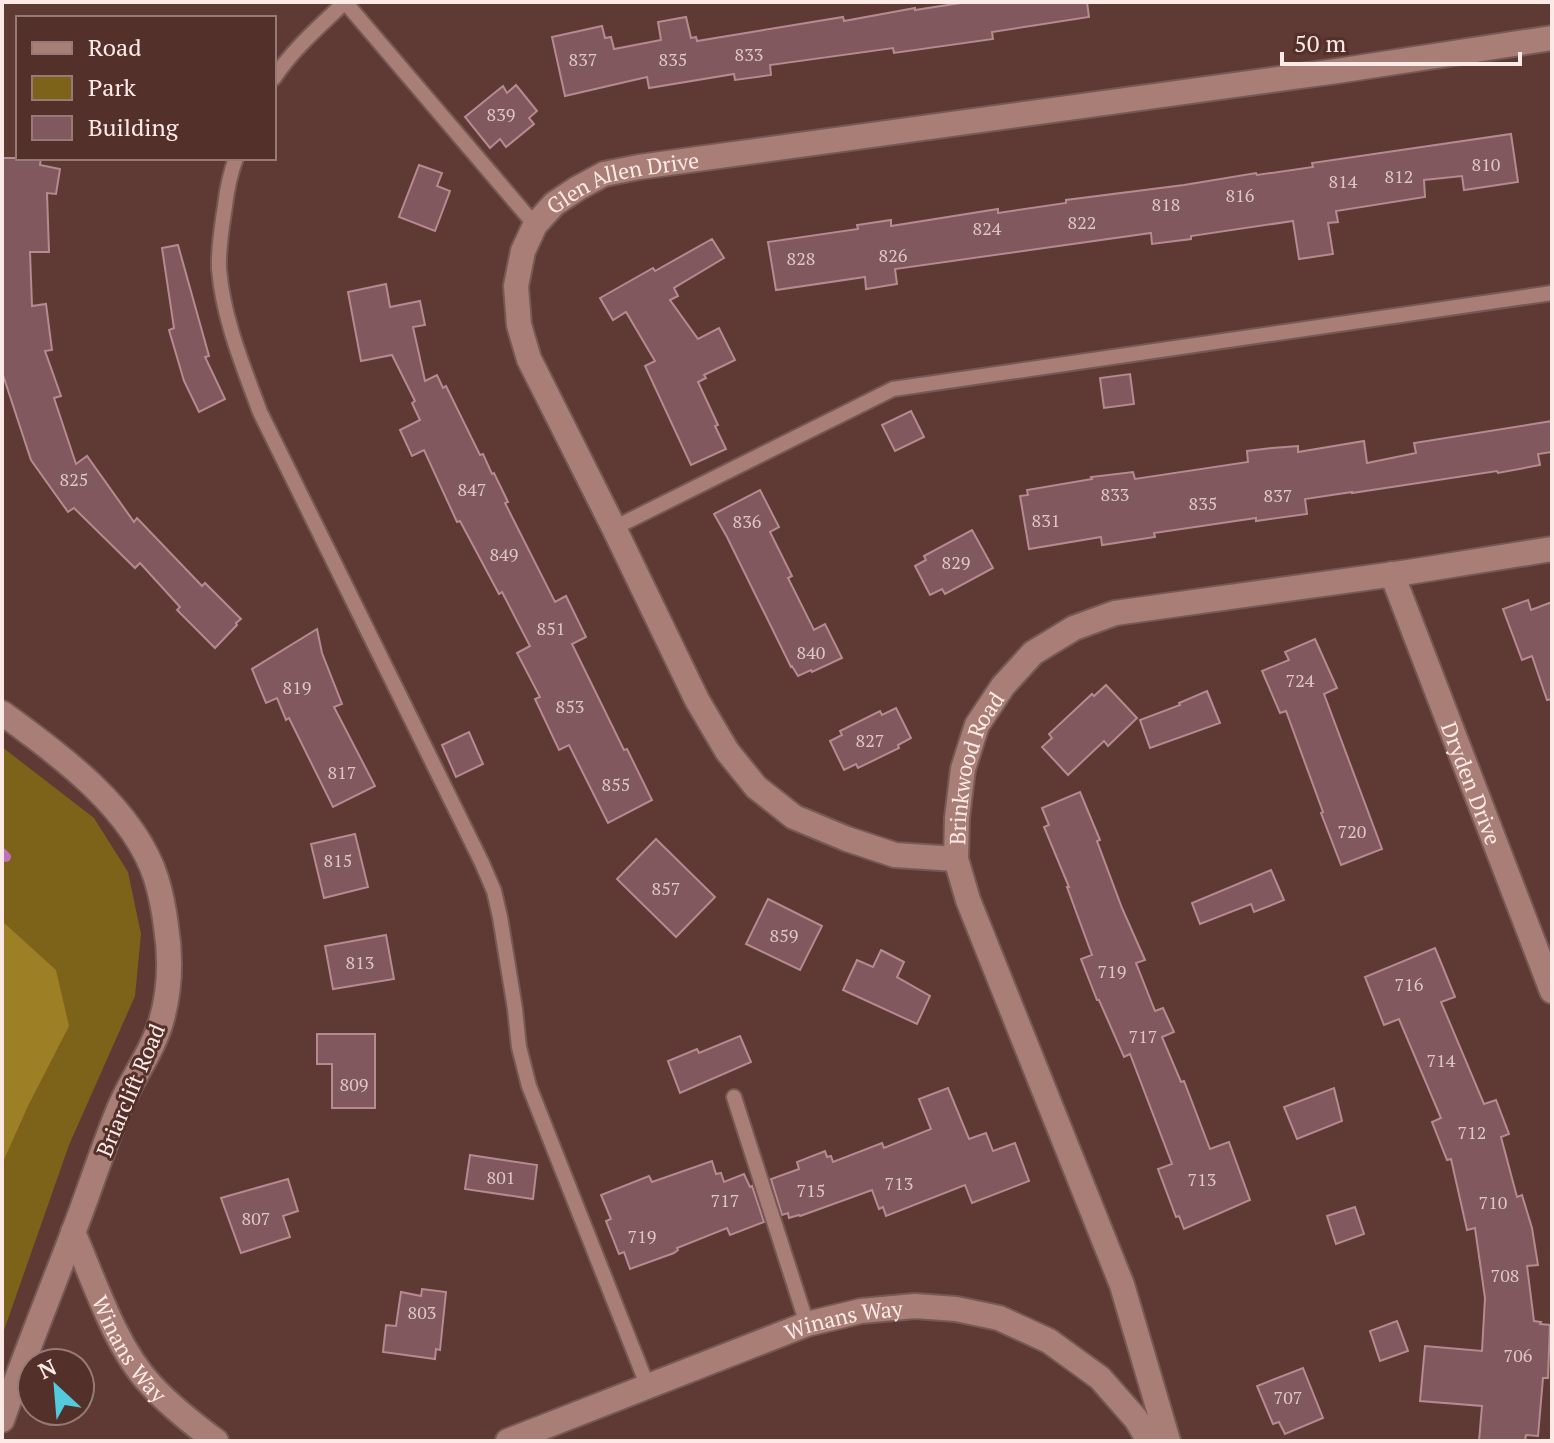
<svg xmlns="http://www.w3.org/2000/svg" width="1554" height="1443" font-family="'PT Serif',serif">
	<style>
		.green { fill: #7c6319 }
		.forest { fill: #9d7f26 }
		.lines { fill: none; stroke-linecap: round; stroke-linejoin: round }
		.stream { stroke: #c071bb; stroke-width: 10 }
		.building { fill: #80585e; stroke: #b58a90; stroke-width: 2 }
		.lane-casing { stroke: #765954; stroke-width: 18 }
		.street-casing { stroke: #765954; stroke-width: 28 }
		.secondary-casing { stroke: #765954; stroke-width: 28 }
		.lane { stroke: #a87e77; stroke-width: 14 }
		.street { stroke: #a87e77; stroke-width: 24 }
		.secondary { stroke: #a87e77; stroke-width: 24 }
		.labels { text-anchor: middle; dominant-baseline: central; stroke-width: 6; stroke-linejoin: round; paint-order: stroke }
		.number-label { font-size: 18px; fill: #dec6c4 }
		.street-label { font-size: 22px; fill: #fdeae6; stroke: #53302a }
	</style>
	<rect width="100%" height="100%" fill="#5f3a34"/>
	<path class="green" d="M2 747 94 818 128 872 141 934 135 996 69 1145 2 1336Z"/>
	<path class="forest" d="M2 921 56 970 69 1026 28 1106 2 1164Z"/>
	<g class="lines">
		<path class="stream" d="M2 853 6 857"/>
	</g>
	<g class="building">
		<path d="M967 2H1087L1089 17 992 32 993 39 894 53 893 48 770 65 771 75 735 80 734 74 649 88 647 77 565 96 552 37 602 26 605 38 611 37 614 49 661 40 658 22 686 17 691 38 696 37 697 41 843 17 844 21 915 8V10Z"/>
		<path d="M516 85 537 111 529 118 534 124 506 147 500 139 490 148 465 117 503 86 507 93Z"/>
		<path d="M1511 134 1518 182 1464 190 1462 176 1424 180 1425 197 1336 211 1338 222 1328 223 1333 254 1299 259 1293 221 1191 236V239L1152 244 1151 233 895 269 897 284 866 289 865 277 776 290 768 242 858 229 857 225 891 220V226L998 209V213L1066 203V200L1184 185 1256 173 1257 175 1313 167 1312 163Z"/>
		<path d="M2 158H41L40 165 60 169 56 194 47 193 49 252H30L32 306 46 304 52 350 45 351 61 396 54 398 76 464 87 456 134 522 137 518 202 586 205 583 241 619 236 623 237 625 215 648 177 610 180 607 140 563 135 568 74 508 68 512 31 460 2 372Z"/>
		<path d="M419 165 442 173 437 186 450 191 435 231 399 217Z"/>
		<path d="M712 239 724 258 674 288 678 296 670 300 698 339 719 328 735 360 704 375 706 378 698 382 718 425 715 426 726 449 691 465 645 366 655 361 626 312 613 320 600 298 653 268 655 271Z"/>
		<path d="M178 245 209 356 205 357 225 399 199 412 184 381 169 330 174 328 162 248Z"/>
		<path d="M386 284 390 307 420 301 425 325 413 327 425 381 437 375 443 388 446 386 480 455 483 454 492 474 494 473 508 502 505 503 555 602 566 596 586 637 572 644 624 750 627 749 652 800 608 823 569 745 559 750 535 699 540 697 517 653 530 646 502 592 499 594 460 521 457 522 424 450 412 456 400 430 420 420 412 403 415 401 392 355 361 361 348 292Z"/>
		<path d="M1130 374 1134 404 1104 408 1100 378Z"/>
		<path d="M911 411 924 437 895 451 882 425Z"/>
		<path d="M1552 421V452L1538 454 1540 465 1498 473 1497 471 1352 493V492L1305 499 1307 514 1256 521V518L1154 533 1155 537 1102 545 1101 537 1029 549 1020 496 1028 495 1027 490 1092 479 1091 477 1133 472 1135 479 1248 462 1247 451 1272 448 1298 446V452L1364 441 1367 463 1416 453 1414 443Z"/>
		<path d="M760 490 779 527 770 532 792 576 788 578 814 630 825 624 842 658 812 672 811 670 798 676 792 666 791 667 727 537 714 514Z"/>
		<path d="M972 530 993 568 945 594 942 589 930 595 915 566 926 560 924 556Z"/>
		<path d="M1528 600 1531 610 1552 602V699L1547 700 1532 656 1522 660 1503 609Z"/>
		<path d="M317 629 322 653 342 704 334 707 375 786 333 807 289 718 286 720 277 698 266 703 252 669Z"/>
		<path d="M1315 639 1337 688 1324 694 1382 849 1341 865 1321 813 1323 812 1286 711 1280 713 1262 671 1289 660 1285 652Z"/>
		<path d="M1106 685 1137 718 1108 746 1104 741 1068 775 1042 747 1052 738 1049 734 1092 694 1094 696Z"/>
		<path d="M1207 691 1220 723 1150 748 1140 720 1180 705 1179 703Z"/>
		<path d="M896 708 911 738 898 745 899 748 858 768 856 764 844 770 830 741 842 735 840 731 880 711 882 715Z"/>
		<path d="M469 732 483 764 456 777 442 745Z"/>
		<path d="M1080 792 1100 840 1097 841 1122 908 1145 960 1136 963 1155 1011 1163 1008 1174 1032 1162 1037 1181 1082 1184 1081 1210 1149 1229 1142 1250 1200 1184 1229 1179 1216 1176 1217 1158 1169 1172 1164 1130 1054 1124 1057 1099 1000H1097L1081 959 1092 955 1067 887H1069L1044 827 1049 825 1042 808Z"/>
		<path d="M355 834 368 887 324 898 311 844Z"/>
		<path d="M656 839 715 897 676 937 617 879Z"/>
		<path d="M1271 870 1284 900 1254 912 1251 904 1200 924 1192 903Z"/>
		<path d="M768 899 822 926 800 970 746 944Z"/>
		<path d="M386 935 394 979 333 989 325 946Z"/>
		<path d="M1435 948 1455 997 1441 1002 1484 1104 1496 1100 1509 1134 1501 1137 1517 1197 1522 1195 1532 1228 1538 1265 1527 1266 1534 1321 1541 1322 1540 1324 1550 1325 1548 1378H1543L1538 1436 1526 1435 1525 1441H1479L1482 1406 1420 1401 1425 1346 1482 1351 1485 1298 1475 1228 1467 1230 1451 1159 1447 1160 1432 1122 1441 1118 1399 1019 1384 1025 1365 977Z"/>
		<path d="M881 950 904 962 897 977 930 996 917 1024 843 990 857 960 873 967Z"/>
		<path d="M317 1034H375V1108H332V1064H317Z"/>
		<path d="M740 1036 751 1062 680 1093 668 1061 697 1049 699 1053Z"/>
		<path d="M948 1088 969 1139 986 1133 993 1151 1015 1143 1029 1181 972 1203 965 1185 886 1216 883 1207 879 1209 872 1190 800 1216 799 1215 789 1218 788 1213 782 1215 771 1179 799 1169 797 1162 825 1151 827 1157 831 1156 833 1162 882 1143 884 1148 931 1129 919 1099Z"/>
		<path d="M1334 1088 1342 1121 1297 1139 1284 1107Z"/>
		<path d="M470 1155 537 1165 533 1199 465 1189Z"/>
		<path d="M712 1161 716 1174 721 1173 724 1182 744 1174 750 1187 752 1186 764 1222 730 1235 727 1228 677 1248 678 1250 674 1253 630 1269 624 1252 619 1254 606 1221 611 1219 601 1195 649 1176 652 1182Z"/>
		<path d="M288 1179 298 1211 283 1216 290 1237 241 1253 221 1198Z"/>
		<path d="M1355 1207 1364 1234 1336 1244 1327 1216Z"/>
		<path d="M422 1289 446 1292 440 1350 436 1349 435 1359 383 1352 386 1325 396 1326 401 1292 421 1296Z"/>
		<path d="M1397 1321 1408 1351 1380 1361 1370 1331Z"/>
		<path d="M1303 1368 1323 1418 1285 1434 1279 1422 1273 1424 1257 1386Z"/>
	</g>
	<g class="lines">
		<g class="lane-casing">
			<g id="lane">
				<path d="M274 78C293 49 320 26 345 2L535 225"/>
				<path d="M236 158C230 174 227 189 225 206 222 226 218 248 219 269 223 318 243 366 260 412L482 863 494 891 500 917 515 1009 519 1047 529 1086 648 1387"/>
				<path d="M614 528 893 389 1552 293"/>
				<path d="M734 1097 807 1324"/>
			</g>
		</g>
		<g class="street-casing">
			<g id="street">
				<path id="s1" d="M1392 574 1552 991"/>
				<path id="s2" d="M956 859 895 855 847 839 794 817 756 787 727 751 697 700 614 528 529 359 519 325 516 286 523 251 535 225 554 204 578 188 604 174 639 167 1337 71 1552 38"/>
				<path id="s3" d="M73 1232C94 1280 115 1347 151 1385 170 1406 193 1424 216 1441"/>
				<path id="s4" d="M508 1441 807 1324 861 1311 915 1306 956 1309 999 1318 1049 1341 1100 1378 1136 1419 1149 1441"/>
				<path id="s5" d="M1168 1441 1122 1285 968 900 956 859 957 818 963 769 977 725 1003 686 1033 653 1074 628 1115 613 1409 572 1552 549"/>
			</g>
		</g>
		<g class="secondary-casing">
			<path id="secondary" d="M2 713C59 754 134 809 156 878 161 894 164 910 166 926 171 957 170 991 161 1022 152 1053 131 1079 119 1109 102 1150 89 1192 73 1233 49 1296 24 1357 2 1420"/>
		</g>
		<use href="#lane" class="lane"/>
		<use href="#street" class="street"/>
		<use href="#secondary" class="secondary"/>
	</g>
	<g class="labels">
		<g class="number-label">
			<text x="749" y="54">833</text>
			<text x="583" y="59">837</text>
			<text x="673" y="59">835</text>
			<text x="501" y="114">839</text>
			<text x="1486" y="164">810</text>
			<text x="1399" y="176">812</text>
			<text x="1343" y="181">814</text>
			<text x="1240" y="195">816</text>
			<text x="1166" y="204">818</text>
			<text x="1082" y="222">822</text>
			<text x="987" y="228">824</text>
			<text x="893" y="255">826</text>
			<text x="801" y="258">828</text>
			<text x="74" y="479">825</text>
			<text x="472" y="489">847</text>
			<text x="1115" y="494">833</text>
			<text x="1278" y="495">837</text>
			<text x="1203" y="503">835</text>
			<text x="1046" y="520">831</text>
			<text x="747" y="521">836</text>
			<text x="504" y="554">849</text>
			<text x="956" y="562">829</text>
			<text x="551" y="628">851</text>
			<text x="811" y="652">840</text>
			<text x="1300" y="680">724</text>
			<text x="297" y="687">819</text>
			<text x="570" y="706">853</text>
			<text x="870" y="740">827</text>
			<text x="342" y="772">817</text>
			<text x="616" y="784">855</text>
			<text x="1352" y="831">720</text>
			<text x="338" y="860">815</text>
			<text x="666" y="888">857</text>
			<text x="784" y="935">859</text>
			<text x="360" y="962">813</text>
			<text x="1112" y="971">719</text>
			<text x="1409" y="984">716</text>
			<text x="1143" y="1036">717</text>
			<text x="1441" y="1060">714</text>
			<text x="354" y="1084">809</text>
			<text x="1472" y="1132">712</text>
			<text x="501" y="1177">801</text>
			<text x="1202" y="1179">713</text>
			<text x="899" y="1183">713</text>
			<text x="811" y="1190">715</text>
			<text x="725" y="1200">717</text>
			<text x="1493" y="1202">710</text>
			<text x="256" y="1218">807</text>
			<text x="642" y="1236">719</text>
			<text x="1505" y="1275">708</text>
			<text x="422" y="1312">803</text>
			<text x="1518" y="1355">706</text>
			<text x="1288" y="1397">707</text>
		</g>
		<g class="street-label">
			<text stroke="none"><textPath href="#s2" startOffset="944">Glen Allen Drive</textPath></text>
			<text stroke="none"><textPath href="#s5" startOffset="714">Brinkwood Road</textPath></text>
			<text stroke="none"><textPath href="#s1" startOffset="224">Dryden Drive</textPath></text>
			<text transform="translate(130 1090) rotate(-67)">Briarclift Road</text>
			<text stroke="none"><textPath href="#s4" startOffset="358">Winans Way</textPath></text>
			<text stroke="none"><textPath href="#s3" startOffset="130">Winans Way</textPath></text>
		</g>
	</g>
	<rect width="1554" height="1443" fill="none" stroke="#fdeae6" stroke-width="8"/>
	<rect x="16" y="16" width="260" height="144" fill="#53302a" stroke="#977a75" stroke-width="2"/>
	<rect x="32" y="42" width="40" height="12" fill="#a87e77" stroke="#977a75" stroke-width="2"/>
	<text x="88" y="56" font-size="24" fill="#fdeae6">Road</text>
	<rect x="32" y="76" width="40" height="24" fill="#7c6319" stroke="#977a75" stroke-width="2"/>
	<text x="88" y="96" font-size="24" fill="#fdeae6">Park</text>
	<rect x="32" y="116" width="40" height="24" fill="#80585e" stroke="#977a75" stroke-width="2"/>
	<text x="88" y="136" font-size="24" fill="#fdeae6">Building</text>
	<g transform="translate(56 1387) rotate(334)"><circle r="38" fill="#53302a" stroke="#977a75" stroke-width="2"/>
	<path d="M0-6L14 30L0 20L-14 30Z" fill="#54cadd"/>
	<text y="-12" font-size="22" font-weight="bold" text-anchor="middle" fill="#fdeae6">N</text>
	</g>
	<path d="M1282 52v12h238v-12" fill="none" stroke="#fdeae6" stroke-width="4"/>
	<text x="1294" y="52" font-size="24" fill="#fdeae6" stroke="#53302a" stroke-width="6" paint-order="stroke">50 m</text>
</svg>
